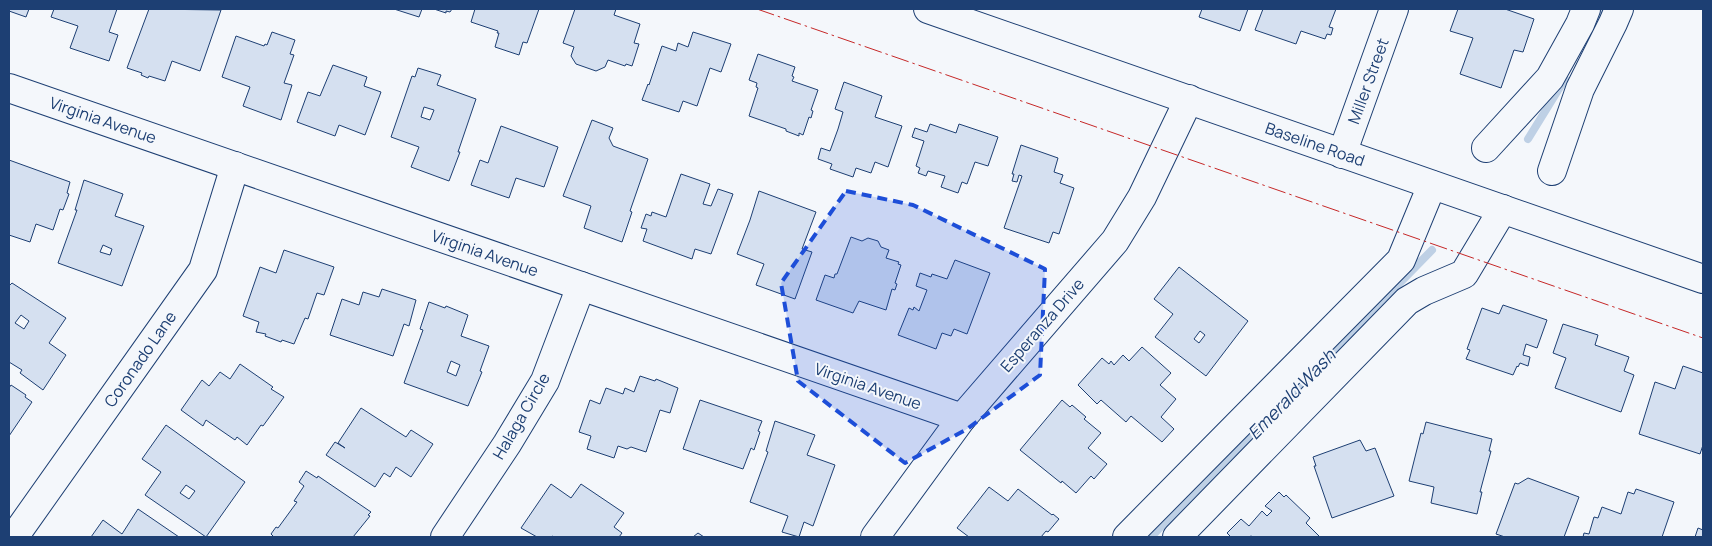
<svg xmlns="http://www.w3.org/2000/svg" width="1712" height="546" font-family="Manrope,sans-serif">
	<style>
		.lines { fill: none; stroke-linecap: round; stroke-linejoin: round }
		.stream { stroke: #bed0e5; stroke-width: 8 }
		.building { fill: #d5e0f0; stroke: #1d3f73; fill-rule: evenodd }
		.minor-casing { stroke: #1d3f73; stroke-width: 30 }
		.major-casing { stroke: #1d3f73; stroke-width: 30 }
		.minor { stroke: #f4f7fb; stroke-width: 28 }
		.major { stroke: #f4f7fb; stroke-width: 28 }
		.power { stroke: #c62828; stroke-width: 1; stroke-dasharray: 18 4 2.5 4; stroke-linecap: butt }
		.marked { fill: #1d4ed8; fill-opacity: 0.2; stroke: #1d4ed8; stroke-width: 4; stroke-dasharray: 10 6; stroke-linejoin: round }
		.labels { text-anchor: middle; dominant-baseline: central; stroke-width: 4; stroke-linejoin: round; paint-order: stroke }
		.street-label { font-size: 16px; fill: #1d3f73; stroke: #f4f7fb }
		.water-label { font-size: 18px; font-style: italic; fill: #1d3f73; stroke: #f4f7fb }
	</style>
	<rect width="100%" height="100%" fill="#f4f7fb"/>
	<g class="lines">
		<g class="stream">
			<path d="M1593 27 1602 9"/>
			<path d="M1528 139 1565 79"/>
			<path d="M1151 537 1432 250"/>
		</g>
	</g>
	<g class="building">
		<path d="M9 9H29L26 17 9 11Z"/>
		<path d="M54 9H117L109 32 118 35 109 61 70 48 78 26 51 17Z"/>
		<path d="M149 9 221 10 200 71 172 61 165 81 149 76 148 78 141 75 142 73 127 68Z"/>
		<path d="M394 9H422L419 17Z"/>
		<path d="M434 9H452L450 12 446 11V13Z"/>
		<path d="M475 9H539L527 43 523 42 519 55 495 47 499 33H497L498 31 471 22Z"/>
		<path d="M575 9H616L614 15 640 24 634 43 639 44 632 66 626 64 625 66 608 60 605 67 596 71 576 64 571 56 574 47 563 43Z"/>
		<path d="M1202 9H1248L1240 31 1199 17Z"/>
		<path d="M1263 9H1336L1329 27 1333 28 1331 35 1327 34 1325 39 1301 31 1296 44 1255 30Z"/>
		<path d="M1458 9H1505L1534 19 1523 52 1514 50 1501 88 1460 74 1473 38 1450 31Z"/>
		<path d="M272 32 295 40 290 54 294 55 284 83 292 85 281 120 243 106 250 87 222 77 236 36 264 46 265 44 267 45Z"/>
		<path d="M693 32 731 44 721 72 710 68 697 106 683 101 679 112 642 100 648 84 649 85 662 46 676 51 678 43 688 47Z"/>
		<path d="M758 54 795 67 792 76 794 77 792 81 818 90 811 110 813 111 811 118 809 117 803 135 799 133V136L786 131V129L749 116 758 88 756 87 757 83 749 80Z"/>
		<path d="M333 65 367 77 364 86 381 92 365 135 339 125 335 136 297 122 308 92 320 96Z"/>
		<path d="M418 68 441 75 437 85 476 99 458 152H460L449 181 411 167 419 147 391 137 412 76 415 77ZM424 107 434 110 430 120 421 117Z"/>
		<path d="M844 82 882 96 875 117 902 126 888 167 875 162 871 173 856 168 853 177 830 169 832 164 818 159 821 148 830 151 838 129 843 112 835 109Z"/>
		<path d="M592 120 613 128 609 138 613 146 648 159 630 211 632 212 622 242 584 228 591 206 563 196Z"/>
		<path d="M930 124 956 133 959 124 998 137 988 166 975 162 967 184 962 182 958 193 941 187 945 176 928 171 926 176 918 173 920 168 916 166 924 141 912 137 915 128 927 132Z"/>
		<path d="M501 126 558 147 544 187 516 178 509 198 471 185 480 160 488 163Z"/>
		<path d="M1021 145 1058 158 1054 172 1063 175 1060 183 1074 188 1059 234 1053 232 1049 243 1004 228 1022 176 1019 175 1017 182 1012 181 1014 174H1012Z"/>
		<path d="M9 160 70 182 67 193 69 194 63 210 60 209 53 230 36 224 30 242 9 235Z"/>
		<path d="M681 174 710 184 703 204 711 206 718 189 733 194 711 254 695 249 692 259 643 241 647 229 641 228 646 214 651 216 652 212 666 217Z"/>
		<path d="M84 180 123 194 115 216 144 226 122 286 58 263 77 210H75ZM103 245 112 249 110 255 100 252Z"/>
		<path d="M759 191 816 212 802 249 812 252 795 299 756 285 764 264 737 254 750 220Z"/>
		<path d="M851 237 862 241 868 238 878 241 881 247 889 250 886 258 899 262 898 264 901 265 895 283 897 284 895 290 892 289 886 310 859 301 853 313 816 300 825 275 834 278 835 274H837Z"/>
		<path d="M284 250 334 267 324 295 317 293 308 319 305 318 294 344 282 340 281 342 265 336 266 334 256 332 259 322 243 316 260 267 276 273Z"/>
		<path d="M955 260 990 273 967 334 954 329 951 336 942 333 936 349 898 335 909 308 913 310 914 307 919 311 927 290 916 286 920 273 931 277 932 274 947 279Z"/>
		<path d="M1179 267 1248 321 1206 376 1155 337 1173 314 1154 299ZM1200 331 1205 335 1199 343 1194 339Z"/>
		<path d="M12 283 66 318 49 343 66 355 43 390 20 373 22 370 9 362V286ZM21 315 29 321 24 329 15 323Z"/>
		<path d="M382 289 416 300 409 326 404 324 393 356 330 335 342 299 359 305 363 292 379 297Z"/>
		<path d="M429 302 445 308 446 306 468 315 461 336 489 346 480 371 482 372 468 406 404 383 423 330 420 329ZM451 361 460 365 456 376 447 372Z"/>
		<path d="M1503 305 1547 320 1537 348 1526 344 1523 355 1530 357 1528 366 1520 363 1518 367 1517 366 1513 375 1466 359 1470 350 1467 349 1482 308 1499 314Z"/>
		<path d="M1563 324 1598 335 1595 345 1629 357 1624 371 1634 375 1621 412 1555 388 1566 358 1553 353Z"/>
		<path d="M1142 347 1171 373 1160 385 1176 399 1161 417 1174 429 1162 442 1131 416 1126 422 1101 400 1097 404 1078 385 1102 358 1109 364 1111 361 1114 365 1123 355 1129 361Z"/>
		<path d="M240 364 273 387 271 389 284 397 263 426 261 425 247 445 237 437 235 440 206 420 203 426 181 410 202 380 209 386 220 372 230 379Z"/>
		<path d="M1683 366 1703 373V445L1700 454 1639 434 1655 382 1675 389Z"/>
		<path d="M640 376 655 381 656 379 678 388 670 413 660 410 646 452 631 447 627 449 618 446 614 458 587 449 591 436 579 432 590 400 600 404 606 388 623 394 625 388 634 392Z"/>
		<path d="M11 385 26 395 25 397 32 402 9 436V388Z"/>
		<path d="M700 400 762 421 758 431 760 432 754 450 751 448 743 469 683 449Z"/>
		<path d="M1062 400 1070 407 1072 405 1086 417 1084 419 1101 433 1088 448 1107 464 1094 479 1091 476 1076 493 1062 481 1061 483 1020 450Z"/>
		<path d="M361 408 406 437 411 430 433 444 411 477 396 467 390 477 384 473 375 487 326 455 335 442 345 448 338 443Z"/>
		<path d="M775 421 815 435 807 455 835 465 813 526 804 522 799 537 782 532 788 516 750 502 768 452 766 451Z"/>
		<path d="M1426 422 1492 439 1489 451H1491L1480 492H1482L1477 514 1431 503 1434 487 1409 481 1421 433 1423 434Z"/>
		<path d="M166 425 245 482 206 537 145 495 161 472 142 459ZM186 485 195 491 189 499 180 493Z"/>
		<path d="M1360 440 1366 451 1375 448 1394 496 1332 518 1314 466H1316L1313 457Z"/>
		<path d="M306 471 317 478 318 476 371 512 368 515 370 516 353 537H273V536L271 534 276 527 278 528 297 502 294 501 304 486 299 482Z"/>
		<path d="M1528 478 1579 497 1564 537H1505L1496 534 1515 483 1518 484Z"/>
		<path d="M551 484 571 498 581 484 624 513 614 527 622 533 619 537H554L552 536 551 537H537L521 528Z"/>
		<path d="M989 487 1008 501 1018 489 1052 515 1053 514 1059 519 1048 532 1046 531 1041 537H969L957 528Z"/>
		<path d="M1636 489 1674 502 1662 537H1583L1584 533 1589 534 1594 517 1598 518 1602 507 1621 514 1628 492 1634 494Z"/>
		<path d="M1279 492 1284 497 1286 495 1310 518 1306 523 1320 537H1253L1251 536 1249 537H1231L1227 533 1241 519 1249 526 1262 511 1267 516 1272 511 1265 506Z"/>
		<path d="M138 509 179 537H91L103 520 122 534Z"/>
		<path d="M1698 528 1703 530V537H1695Z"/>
		<path d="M698 533 704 537H693Z"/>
	</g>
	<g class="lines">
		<g class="minor-casing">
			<g id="minor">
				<path d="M9 88 962 418"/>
				<path d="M1486 148 1550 78 1580 24 1586 9"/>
				<path d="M1342 154 1394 9"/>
				<path d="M1552 171 1580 89 1613 23 1619 9"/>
				<path d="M14 537 203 270 235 166"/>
				<path d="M445 537 507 444 545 381 581 286"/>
				<path d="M1127 537 1401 260 1432 185"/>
				<path d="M1177 537 1407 301 1424 291 1464 274 1503 209"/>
			</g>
		</g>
		<g class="major-casing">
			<g id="major">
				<path d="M928 9 1703 279"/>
				<path d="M875 537 962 418 1115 241 1142 197 1189 99"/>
			</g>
		</g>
		<use href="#minor" class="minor"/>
		<use href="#major" class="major"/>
		<path class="power" d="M757 9 1703 338"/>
	</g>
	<path class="marked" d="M846 191 913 205 1045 269 1040 375 967 429 905 463 798 381 781 283Z"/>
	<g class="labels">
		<g class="street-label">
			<text transform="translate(1368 81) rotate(-70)">Miller Street</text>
			<text transform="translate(103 120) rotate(19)">Virginia Avenue</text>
			<text transform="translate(1315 144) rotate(19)">Baseline Road</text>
			<text transform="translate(485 253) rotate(19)">Virginia Avenue</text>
			<text transform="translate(1042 325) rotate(-49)">Esperanza Drive</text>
			<text transform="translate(140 359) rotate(-55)">Coronado Lane</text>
			<text transform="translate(868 386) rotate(19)">Virginia Avenue</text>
			<text transform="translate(521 416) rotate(-60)">Halaga Circle</text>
		</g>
		<g class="water-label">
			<text transform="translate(1291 394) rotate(-46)">Emerald Wash</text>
		</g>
	</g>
	<rect width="1712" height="546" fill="none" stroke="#1d3f73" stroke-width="20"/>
</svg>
